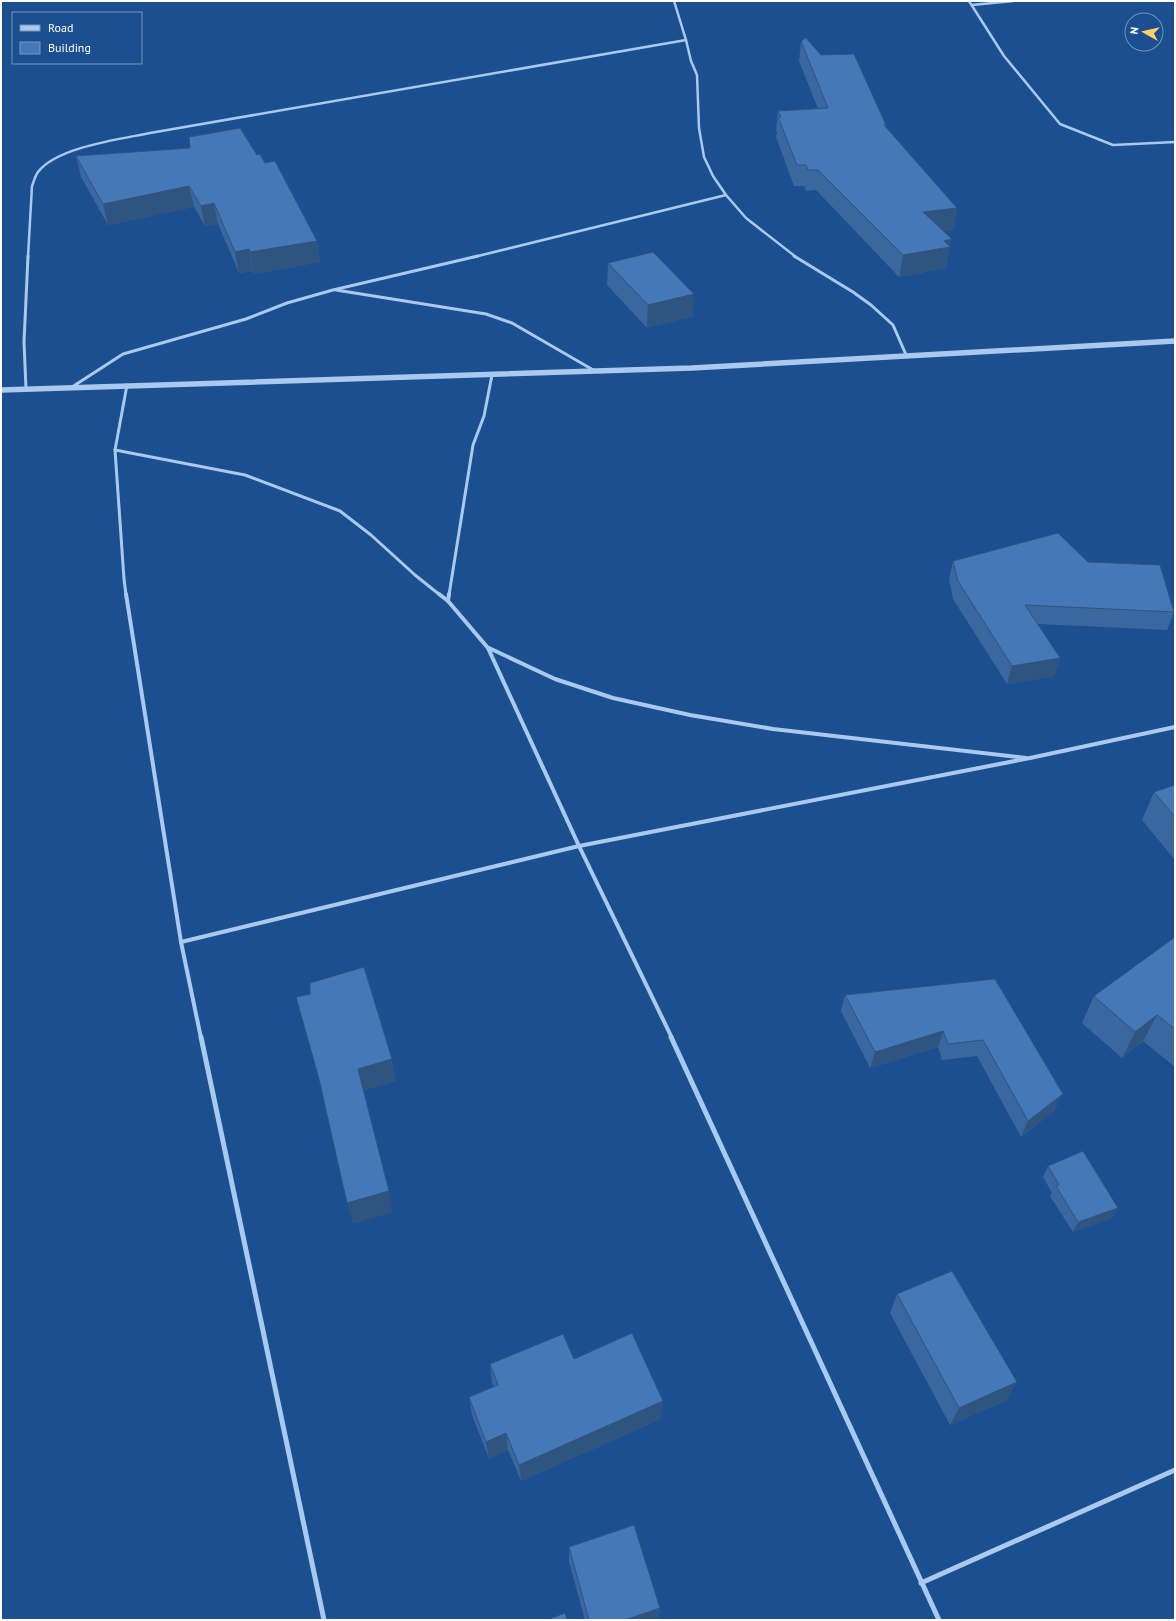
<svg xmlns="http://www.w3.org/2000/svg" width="1176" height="1621" font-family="'PT Sans',sans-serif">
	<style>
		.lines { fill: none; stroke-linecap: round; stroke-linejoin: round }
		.minor-far3 { stroke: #a9c9ee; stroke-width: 2.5 }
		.minor-far2 { stroke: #a9c9ee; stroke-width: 3 }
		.minor-far1 { stroke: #a9c9ee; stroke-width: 4 }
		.minor { stroke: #a9c9ee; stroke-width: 5 }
		.tertiary { stroke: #a9c9ee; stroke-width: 5.5 }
		.wall { fill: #3a679d }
		.shaded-wall { fill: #305480 }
		.building { fill: #4478b7; stroke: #305480 }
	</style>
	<rect width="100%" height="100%" fill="#1b4f8f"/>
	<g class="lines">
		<g class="minor-far3">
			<path d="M674 1 686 40"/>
			<path d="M969 1 1004 56 1060 124 1113 145 1175 142"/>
			<path d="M972 5 1013 1"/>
			<path d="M28 257 32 186C34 181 35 176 38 172 57 147 121 139 150 133L686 40 691 61 697 75 699 128 704 157 713 176 726 195 746 218 796 257"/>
			<path d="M474 257 726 195"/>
		</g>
		<g class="minor-far2">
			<path d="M794 256 853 292 871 305 893 325 907 357"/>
			<path d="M336 290 486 314 512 323 595 371"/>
			<path d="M72 387 123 354 246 319 287 303 333 290 478 256"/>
			<path d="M26 389 24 342 28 256"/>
			<path d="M115 450 245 475 340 511 371 535 415 575 440 595"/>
			<path d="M126 595 124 579 115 450 127 385"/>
			<path d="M449 595 473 445 484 416 492 375"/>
		</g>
		<g class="minor-far1">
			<path d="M126 594 181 942 201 1038"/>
			<path d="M439 594 448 601 488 648 579 846 672 1038"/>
			<path d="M448 601 449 594"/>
			<path d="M489 648 555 679 613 698 690 715 773 729 1026 758"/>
			<path d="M181 942 579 846 1030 758 1175 727"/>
		</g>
		<g class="minor">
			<path d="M201 1037 324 1620"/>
			<path d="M671 1037 939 1620"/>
			<path d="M921 1583 1175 1470"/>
		</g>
		<path class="tertiary" d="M1 390 692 368 1175 341"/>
	</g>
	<g class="wall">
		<path d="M801 41 821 55 886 125V128L957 208 953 230 943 231 947 261 946 268 899 277 816 190 806 191 804 186H794L776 137 777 132 776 131 778 111 818 109 799 61Z"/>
		<path d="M257 155 317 241 320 262 254 274 253 271 239 273 218 224 205 226 194 207 108 225 81 177 76 156Z"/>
		<path d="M608 263 693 316 647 328 607 285Z"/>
		<path d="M953 561 1088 562 1174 612 1167 630 1038 624 1060 658 1054 676 1007 684 953 599 949 579Z"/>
		<path d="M1175 785V860L1142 820 1154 792Z"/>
		<path d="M1175 937V1067L1143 1041 1122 1058 1082 1023 1094 996Z"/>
		<path d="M995 979 1055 1110 1021 1137 977 1056 942 1060 938 1047 870 1068 841 1011 845 995Z"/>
		<path d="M1048 1166 1118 1208 1112 1218 1073 1232 1050 1196 1052 1193 1043 1177Z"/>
		<path d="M897 1294 1007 1400 950 1425 890 1313Z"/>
		<path d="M574 1359 661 1419 521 1481 508 1450 489 1459 472 1415 469 1397 494 1387 492 1383 490 1364Z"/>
		<path d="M569 1547 660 1608 658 1620H585L569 1562Z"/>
	</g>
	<g class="shaded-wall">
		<path d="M189 186 194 207 108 225 103 204Z"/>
		<path d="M214 203 218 224 205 226 201 206Z"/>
		<path d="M957 208 953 230 920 234 923 212Z"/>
		<path d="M952 239 946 268 899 277 903 255 944 241Z"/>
		<path d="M317 241 320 262 254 274 250 252Z"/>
		<path d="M249 249 253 271 239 273 235 252Z"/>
		<path d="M694 294 693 316 647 328 648 305Z"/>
		<path d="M1060 658 1054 676 1007 684 1012 666Z"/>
		<path d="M1157 1015 1143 1041 1122 1058 1135 1032Z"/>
		<path d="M943 1031 938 1047 870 1068 875 1052Z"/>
		<path d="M392 1059 396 1081 363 1091 358 1069Z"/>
		<path d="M1063 1094 1055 1110 1021 1137 1028 1121Z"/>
		<path d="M389 1191 393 1212 353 1224 347 1203Z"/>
		<path d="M1118 1208 1112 1218 1073 1232 1078 1222Z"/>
		<path d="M1017 1382 1007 1400 950 1425 959 1408Z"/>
		<path d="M663 1401 661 1419 521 1481 519 1465Z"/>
		<path d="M506 1433 508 1450 489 1459 486 1442Z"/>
		<path d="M660 1608 658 1620H625Z"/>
	</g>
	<g class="building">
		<path d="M806 38 821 55 854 54 886 125H884L957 208 923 212 952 239 944 241 950 247 903 255 818 170H808L806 165H797L778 117H781L778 111 828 108 801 41Z"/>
		<path d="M240 128 257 155 260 154 265 163 275 161 317 241 250 252 249 249 235 252 214 203 201 206 189 186 103 204 76 156 190 148 189 137Z"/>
		<path d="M653 252 694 294 648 305 608 263Z"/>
		<path d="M1058 533 1088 562 1160 565 1174 612 1025 605 1060 658 1012 666 958 581 953 561Z"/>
		<path d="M1175 785V817L1154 792Z"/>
		<path d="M1175 937V1029L1157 1015 1135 1032 1094 996Z"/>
		<path d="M364 967 392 1059 358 1069 389 1191 347 1203 319 1079 296 997 310 994V983Z"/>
		<path d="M995 979 1063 1094 1028 1121 983 1040 948 1044 943 1031 875 1052 845 995Z"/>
		<path d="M1083 1151 1118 1208 1078 1222 1056 1186 1059 1185 1048 1166Z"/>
		<path d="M952 1271 1017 1382 959 1408 897 1294Z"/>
		<path d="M632 1333 663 1401 519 1465 506 1433 486 1442 469 1397 498 1385 490 1364 563 1334 574 1359Z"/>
		<path d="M634 1525 660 1608 625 1620H589L569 1547Z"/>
		<path d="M565 1613 567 1620H547Z"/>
	</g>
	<rect width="1176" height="1621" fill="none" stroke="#ffffff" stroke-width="4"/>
	<rect x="12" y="12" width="130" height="52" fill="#1b4f8f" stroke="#7695bc"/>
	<rect x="20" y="25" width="20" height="6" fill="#a9c9ee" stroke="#7695bc"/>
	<text x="48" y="32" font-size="12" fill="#ffffff">Road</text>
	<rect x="20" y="42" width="20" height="12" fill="#4478b7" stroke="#7695bc"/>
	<text x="48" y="52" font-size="12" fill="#ffffff">Building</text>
	<g transform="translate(1144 32) rotate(278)"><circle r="19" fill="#1b4f8f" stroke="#7695bc"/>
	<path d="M0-3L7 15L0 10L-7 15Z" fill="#ffd166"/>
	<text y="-6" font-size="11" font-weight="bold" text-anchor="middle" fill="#ffffff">N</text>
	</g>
</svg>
